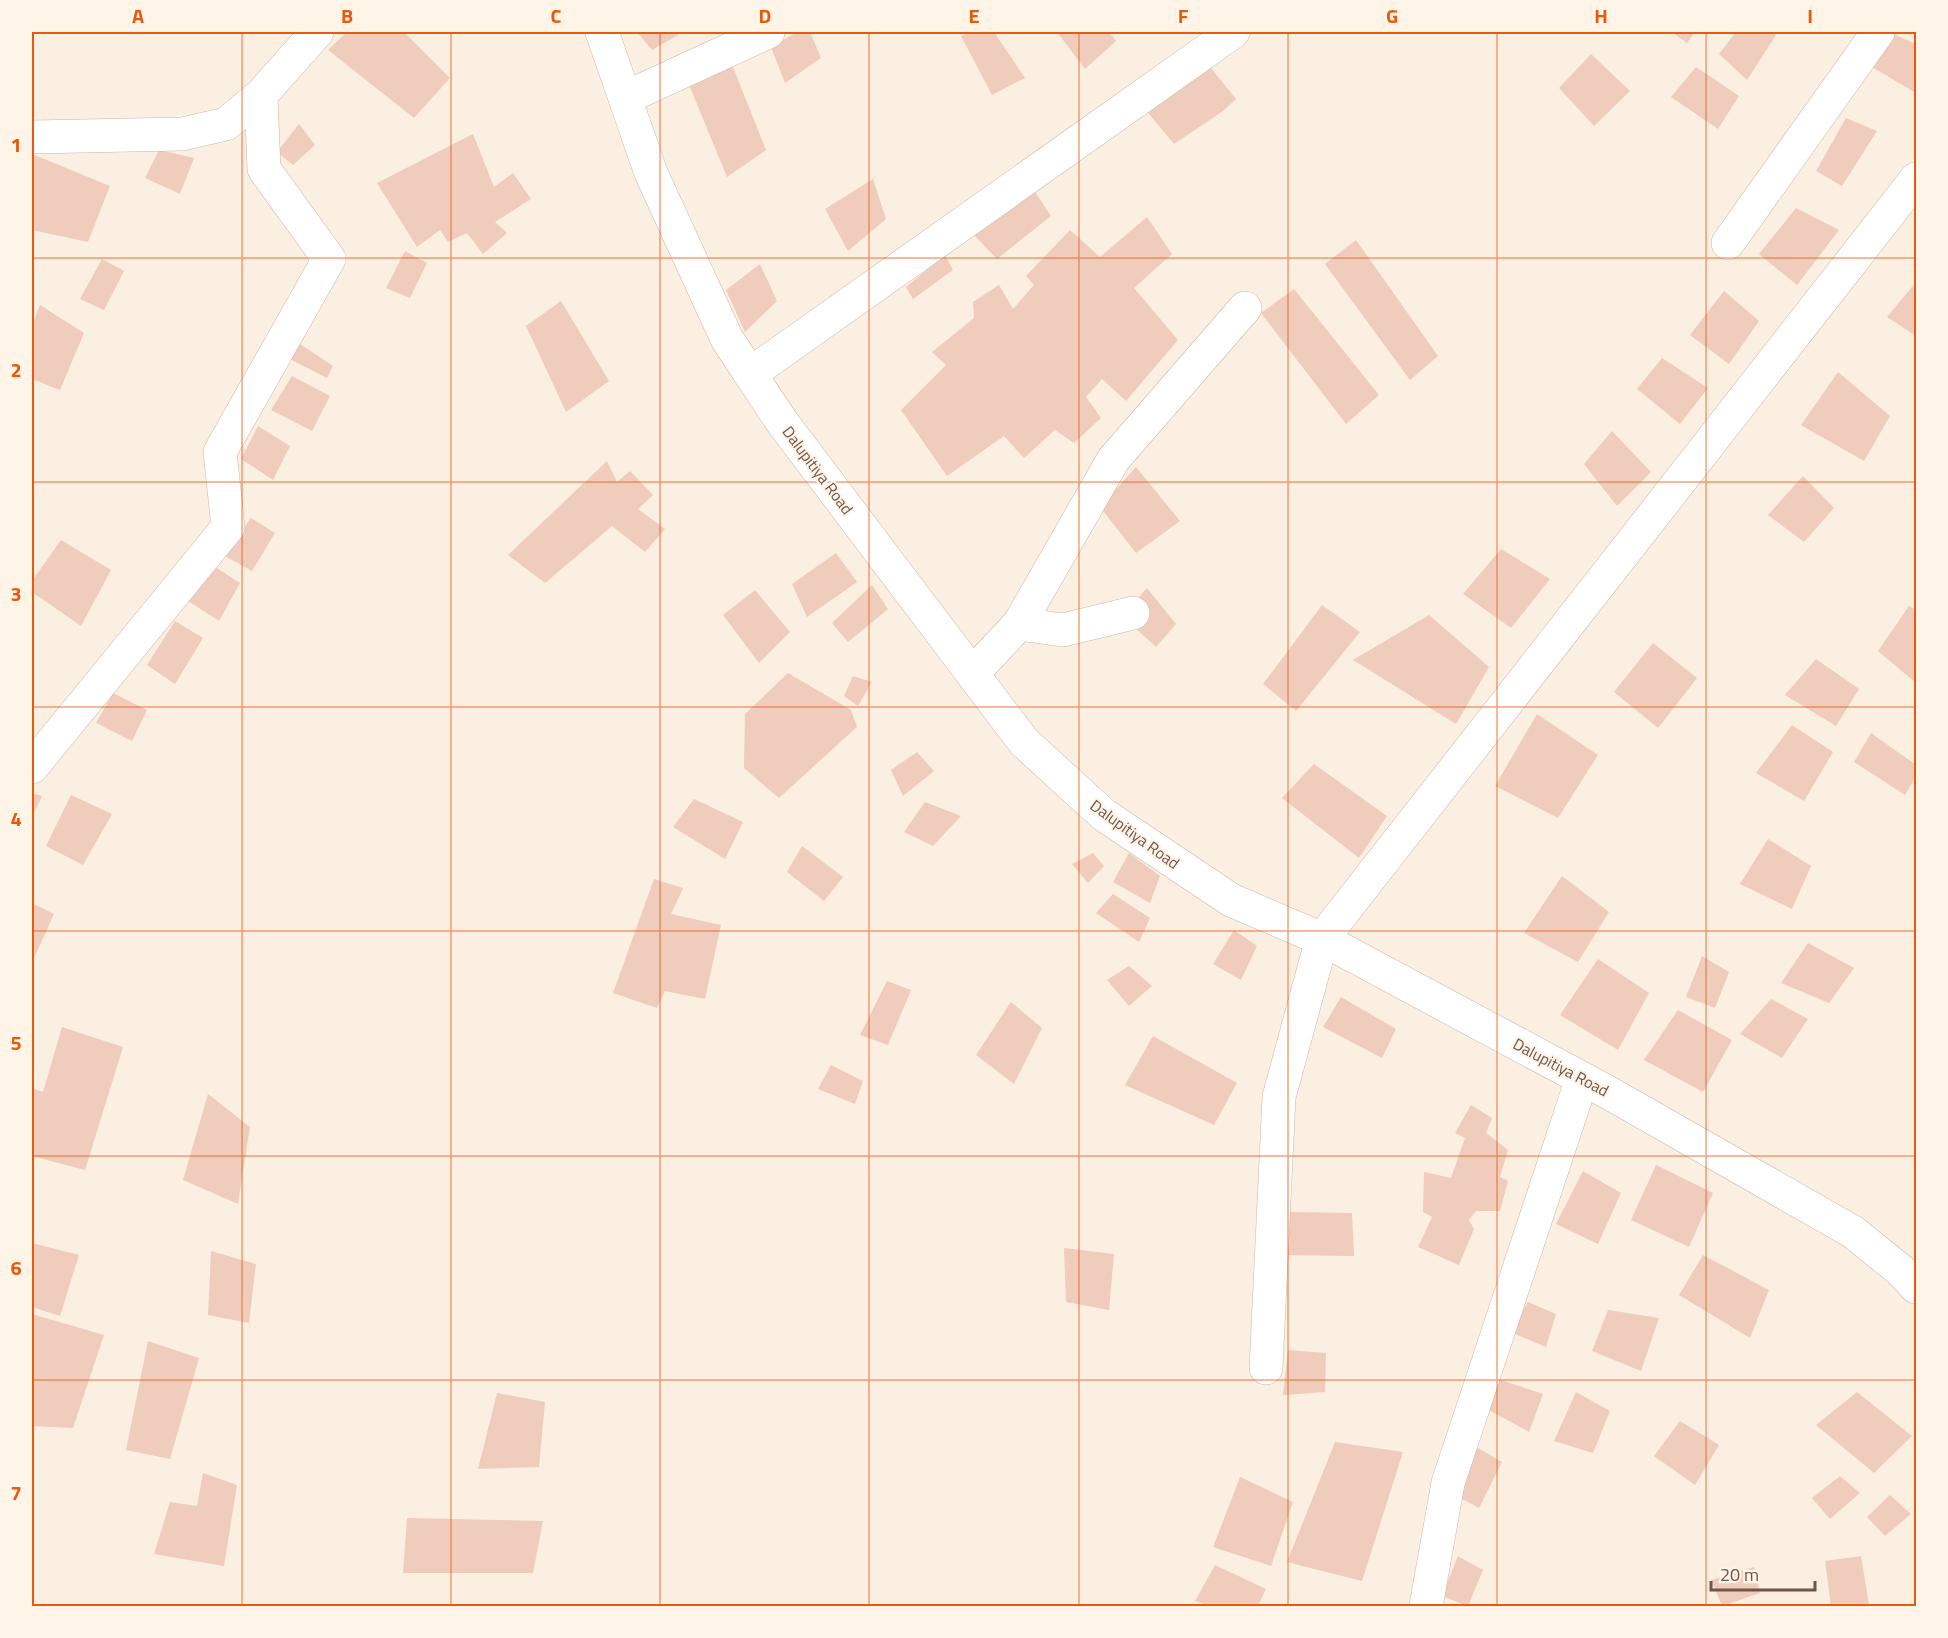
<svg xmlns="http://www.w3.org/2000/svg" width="1948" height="1638" font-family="'Titillium Web',sans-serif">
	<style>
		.building { fill: #efccbb }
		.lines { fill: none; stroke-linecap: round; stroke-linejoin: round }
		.minor-casing { stroke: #cbb6aa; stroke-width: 34 }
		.minor { stroke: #fff; stroke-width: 33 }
		.grid { fill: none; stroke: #e8590c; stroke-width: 1.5; stroke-opacity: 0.55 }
		.labels { text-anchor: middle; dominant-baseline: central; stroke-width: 4.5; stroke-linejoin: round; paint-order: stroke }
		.street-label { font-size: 16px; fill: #71554a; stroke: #fef4e8 }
		.neatline { fill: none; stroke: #e8590c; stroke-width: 2 }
		.grid-label { font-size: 20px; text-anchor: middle; font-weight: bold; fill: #e8590c }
	</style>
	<rect width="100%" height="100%" fill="#fbefe2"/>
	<g class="building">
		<path d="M347 32H404L450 78 414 118 328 50Z"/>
		<path d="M637 32H683L652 50Z"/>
		<path d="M797 32H810L821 58 785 83 771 47Z"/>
		<path d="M972 32H994L1025 78 992 95 961 36Z"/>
		<path d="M1057 32H1109L1116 41 1085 69Z"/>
		<path d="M1672 32H1695L1687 43Z"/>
		<path d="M1736 32H1772L1776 35 1747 80 1719 54Z"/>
		<path d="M1891 33 1916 44V93L1870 66Z"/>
		<path d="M1591 54 1630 91 1594 126 1559 88Z"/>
		<path d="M729 57 766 150 727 177 687 80Z"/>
		<path d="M1696 67 1739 96 1718 129 1671 97Z"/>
		<path d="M1211 68 1236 99 1223 111 1174 144 1145 109Z"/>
		<path d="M1846 118 1877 131 1842 186 1816 171Z"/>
		<path d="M299 124 315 145 293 165 277 152Z"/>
		<path d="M473 134 494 187 513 173 531 199 495 222 507 233 483 254 467 233 448 242 440 230 417 247 377 183Z"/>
		<path d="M159 150 194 158 180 194 145 178Z"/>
		<path d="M32 154 110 186 88 242 32 230Z"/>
		<path d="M873 179 886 219 848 251 825 209Z"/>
		<path d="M1033 189 1051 216 997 259 974 235Z"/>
		<path d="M1796 208 1839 230 1797 285 1759 254Z"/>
		<path d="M1147 217 1172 254 1134 288 1178 340 1126 401 1102 379 1086 397 1101 418 1074 443 1055 430 1024 458 1004 436 947 476 901 410 946 365 932 352 974 318 973 302 999 285 1013 309 1034 285 1026 276 1070 230 1100 257Z"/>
		<path d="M1356 240 1438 356 1410 380 1325 264Z"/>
		<path d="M405 251 427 263 410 298 386 288Z"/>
		<path d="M945 255 953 270 913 299 906 287Z"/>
		<path d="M102 259 124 271 104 310 80 299Z"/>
		<path d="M760 264 777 301 745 332 726 290Z"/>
		<path d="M1916 282V336L1887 317Z"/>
		<path d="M1294 289 1379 395 1346 424 1261 313Z"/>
		<path d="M1724 291 1759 321 1729 364 1690 335Z"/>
		<path d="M561 301 609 381 566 412 526 326Z"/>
		<path d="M40 305 84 333 60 390 32 379V325Z"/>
		<path d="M294 340 333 366 327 378 286 357Z"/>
		<path d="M1662 358 1708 388 1680 424 1637 389Z"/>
		<path d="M1838 372 1890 416 1864 461 1801 425Z"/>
		<path d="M292 376 330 396 312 431 271 410Z"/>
		<path d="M258 426 290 446 273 480 241 459Z"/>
		<path d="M1612 431 1651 472 1617 506 1584 464Z"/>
		<path d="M607 461 617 482 630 471 653 495 638 509 665 529 645 552 612 526 545 583 508 555Z"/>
		<path d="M1136 467 1180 521 1136 553 1100 507Z"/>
		<path d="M1803 476 1834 508 1804 542 1768 515Z"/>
		<path d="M251 518 275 533 252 571 225 556Z"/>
		<path d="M61 540 111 570 81 626 32 592V581Z"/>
		<path d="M1501 549 1550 579 1511 628 1463 594Z"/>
		<path d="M836 553 857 582 807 617 792 584Z"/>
		<path d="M209 563 240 583 219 621 182 597Z"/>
		<path d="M872 585 888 609 848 642 832 623Z"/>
		<path d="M1147 588 1176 624 1156 647 1122 616Z"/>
		<path d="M755 590 790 632 759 663 723 615Z"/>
		<path d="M1322 605 1360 632 1296 711 1263 684Z"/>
		<path d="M1909 606 1916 610V683L1878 651Z"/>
		<path d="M1429 615 1489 667 1456 724 1353 660Z"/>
		<path d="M175 621 203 638 175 684 147 665Z"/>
		<path d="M1653 643 1697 678 1658 728 1614 692Z"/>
		<path d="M1816 659 1859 689 1836 726 1785 695Z"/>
		<path d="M788 673 851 710 857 727 779 798 744 768 745 714Z"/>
		<path d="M853 676 872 682 858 706 844 696Z"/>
		<path d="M113 693 147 710 132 741 96 723Z"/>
		<path d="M1537 714 1598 755 1558 818 1495 786Z"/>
		<path d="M1792 725 1833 752 1804 801 1756 773Z"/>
		<path d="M1871 733 1916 765V776L1905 795 1854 762Z"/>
		<path d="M917 752 934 771 903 796 891 770Z"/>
		<path d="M1314 764 1387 816 1359 858 1282 798Z"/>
		<path d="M32 793 42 796 32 817Z"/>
		<path d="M71 795 112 814 83 865 46 846Z"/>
		<path d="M694 799 743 822 725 859 673 827Z"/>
		<path d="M925 802 961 816 933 846 904 832Z"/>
		<path d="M1768 839 1811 866 1792 909 1740 884Z"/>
		<path d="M802 846 843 877 824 901 787 872Z"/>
		<path d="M1093 853 1104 866 1088 883 1072 864Z"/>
		<path d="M1129 853 1160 876 1150 903 1113 882Z"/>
		<path d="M1562 876 1609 912 1578 962 1524 933Z"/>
		<path d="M654 879 683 888 671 914 721 925 705 999 665 991 657 1008 613 993Z"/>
		<path d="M1113 894 1150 918 1139 942 1096 913Z"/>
		<path d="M32 903 54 914 34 958 32 957Z"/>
		<path d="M1234 930 1257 946 1241 980 1213 964Z"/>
		<path d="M1808 943 1854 968 1829 1003 1781 983Z"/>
		<path d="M1702 956 1729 972 1715 1008 1686 997Z"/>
		<path d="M1598 959 1649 993 1618 1050 1560 1015Z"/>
		<path d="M1129 966 1152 986 1129 1006 1107 980Z"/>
		<path d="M887 981 911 990 888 1045 860 1035Z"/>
		<path d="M1341 997 1396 1029 1382 1058 1323 1027Z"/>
		<path d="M1771 999 1808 1019 1782 1058 1740 1034Z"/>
		<path d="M1011 1002 1042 1028 1014 1084 976 1055Z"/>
		<path d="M1678 1010 1732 1040 1703 1092 1644 1060Z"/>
		<path d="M62 1027 123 1047 85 1170 32 1156V1088L43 1092Z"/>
		<path d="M1153 1036 1237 1083 1214 1125 1125 1085Z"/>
		<path d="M831 1065 863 1081 855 1104 818 1089Z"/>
		<path d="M208 1094 250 1127 238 1204 183 1180Z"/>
		<path d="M1471 1105 1492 1118 1486 1133 1508 1150 1500 1177 1508 1181 1500 1211H1476L1469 1220 1474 1229 1459 1265 1418 1247 1432 1217 1423 1212 1424 1172 1451 1178 1465 1138 1455 1133Z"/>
		<path d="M1656 1165 1713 1193 1689 1247 1631 1220Z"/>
		<path d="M1583 1171 1621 1193 1598 1244 1556 1224Z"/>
		<path d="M1288 1212 1352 1213 1354 1256 1285 1255Z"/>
		<path d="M32 1243 79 1255 60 1316 32 1307Z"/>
		<path d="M1064 1248 1114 1254 1109 1310 1066 1302Z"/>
		<path d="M211 1251 256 1264 249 1323 208 1315Z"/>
		<path d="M1703 1255 1769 1290 1750 1338 1679 1295Z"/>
		<path d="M1528 1302 1556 1314 1546 1347 1510 1332Z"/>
		<path d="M1608 1310 1659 1318 1641 1371 1592 1351Z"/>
		<path d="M32 1314 104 1335 73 1428 32 1426Z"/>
		<path d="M148 1341 199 1358 170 1459 126 1450Z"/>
		<path d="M1288 1350 1326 1353 1325 1392 1283 1395Z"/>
		<path d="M1495 1378 1543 1394 1529 1432 1485 1408Z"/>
		<path d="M1576 1392 1610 1411 1593 1453 1554 1441Z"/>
		<path d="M1857 1392 1912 1436 1874 1473 1816 1425Z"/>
		<path d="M497 1393 545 1402 539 1467 478 1469Z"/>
		<path d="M1680 1421 1719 1445 1695 1485 1654 1456Z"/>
		<path d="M1335 1442 1403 1452 1362 1581 1287 1562Z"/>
		<path d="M1473 1445 1502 1462 1479 1508 1453 1494Z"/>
		<path d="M203 1473 237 1485 224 1566 154 1554 170 1502 197 1506Z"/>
		<path d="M1840 1476 1860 1493 1830 1519 1812 1498Z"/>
		<path d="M1240 1477 1293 1502 1271 1566 1213 1547Z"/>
		<path d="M1890 1495 1911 1514 1885 1536 1867 1517Z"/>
		<path d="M407 1518 543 1521 533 1573H403Z"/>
		<path d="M1458 1556 1483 1570 1468 1606 1442 1596Z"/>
		<path d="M1861 1556 1869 1605 1831 1606 1825 1561Z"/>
		<path d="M1215 1565 1266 1589 1258 1606H1211L1195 1601Z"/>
		<path d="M1754 1567 1760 1593 1722 1606 1711 1580Z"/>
	</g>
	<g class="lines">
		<g class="minor-casing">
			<g id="minor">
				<path d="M602 32 651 173 727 339 782 422 1024 742 1104 815 1231 900 1322 939 1611 1094 1853 1232 1900 1270 1916 1287"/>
				<path d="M625 98 768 32"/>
				<path d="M32 137 182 134 226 124 261 95 317 32"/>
				<path d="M1728 243 1878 32"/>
				<path d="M750 374 1233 32"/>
				<path d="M1019 624 1063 630 1133 613"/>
				<path d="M973 673 1019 624 1113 460 1245 308"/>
				<path d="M32 767 228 527 220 452 329 259 264 169 261 95"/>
				<path d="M1266 1368 1279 1097 1322 939 1916 179"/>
				<path d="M1426 1606 1448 1483 1582 1079"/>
			</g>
		</g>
		<use href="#minor" class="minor"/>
	</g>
	<path class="grid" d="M242 32V1606M451 32V1606M660 32V1606M869 32V1606M1079 32V1606M1288 32V1606M1497 32V1606M1706 32V1606M32 258H1916M32 482H1916M32 707H1916M32 931H1916M32 1156H1916M32 1380H1916"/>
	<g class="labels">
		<g class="street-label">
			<text transform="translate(818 470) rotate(53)">Dalupitiya Road</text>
			<text transform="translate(1135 834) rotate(36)">Dalupitiya Road</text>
			<text transform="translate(1561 1067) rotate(28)">Dalupitiya Road</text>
		</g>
	</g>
	<rect width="1948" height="1638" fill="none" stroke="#fef4e8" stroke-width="66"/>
	<path d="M1711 1581v9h104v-9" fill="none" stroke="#71554a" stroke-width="3"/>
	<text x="1720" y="1581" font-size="18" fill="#71554a" stroke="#fef4e8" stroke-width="4.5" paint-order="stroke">20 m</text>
	<rect x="33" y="33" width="1882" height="1572" class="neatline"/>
	<g class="grid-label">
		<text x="138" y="23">A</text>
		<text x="347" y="23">B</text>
		<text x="556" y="23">C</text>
		<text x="765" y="23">D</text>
		<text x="974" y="23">E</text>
		<text x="1183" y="23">F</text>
		<text x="1392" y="23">G</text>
		<text x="1601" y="23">H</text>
		<text x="1810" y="23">I</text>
		<text x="16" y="152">1</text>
		<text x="16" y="377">2</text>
		<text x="16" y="601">3</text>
		<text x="16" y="826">4</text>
		<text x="16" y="1050">5</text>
		<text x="16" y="1275">6</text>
		<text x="16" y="1500">7</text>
	</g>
</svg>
